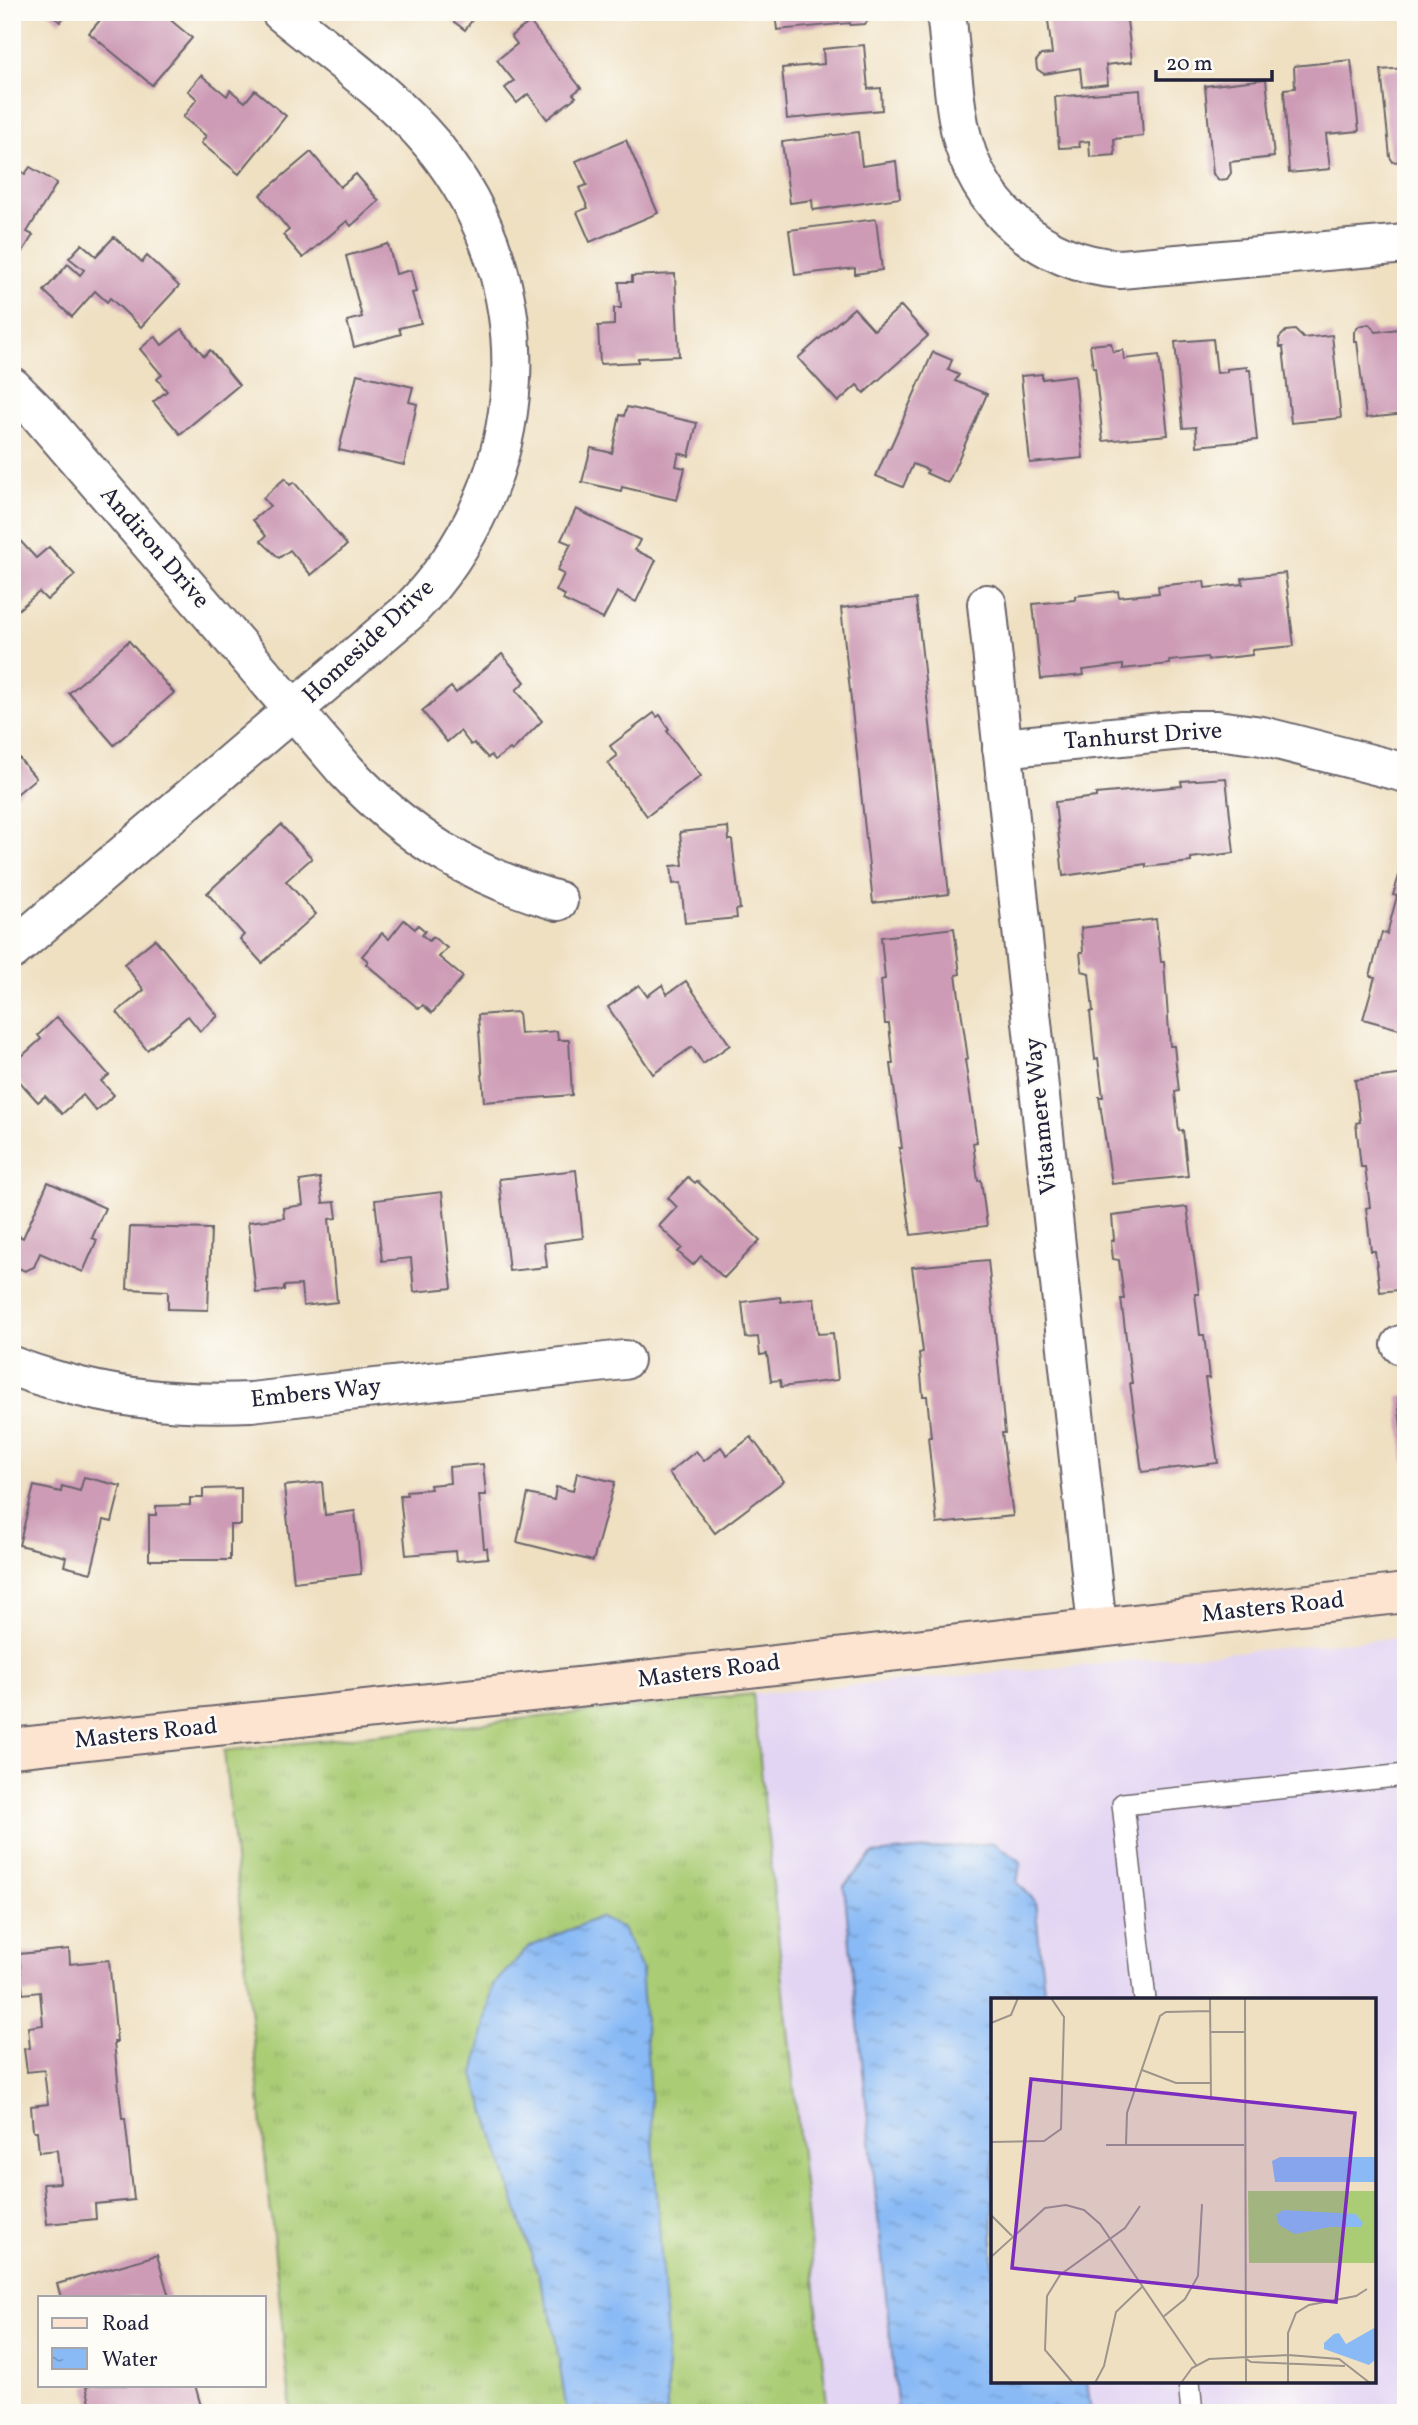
<svg xmlns="http://www.w3.org/2000/svg" width="1418" height="2425" font-family="Vollkorn,serif">
	<style>
		.built { fill: #e2d4f3; fill-rule: evenodd }
		.grass { fill: url(#grass-tufts); stroke: #667758; stroke-width: 2 }
		.water { fill: url(#water-ripples); stroke: #566e98; stroke-width: 2 }
		.building { fill: #cd9bb6 }
		.lines { fill: none; stroke-linecap: round; stroke-linejoin: round }
		.lane-casing { stroke: #6a646a; stroke-width: 24 }
		.street-casing { stroke: #6a646a; stroke-width: 42 }
		.secondary-casing { stroke: #6a646a; stroke-width: 42 }
		.lane { stroke: #fff; stroke-width: 21 }
		.street { stroke: #fff; stroke-width: 38 }
		.secondary { stroke: #fde4d1; stroke-width: 38 }
		.labels { text-anchor: middle; dominant-baseline: central; stroke-width: 5; stroke-linejoin: round; paint-order: stroke }
		.street-label { font-size: 24px; fill: #22223b; stroke: #fdfcf7 }
		.inset-road { fill: none; stroke: #9d948c; stroke-width: 2 }
		.view { fill: #7b2cbf; fill-opacity: 0.15; stroke: #7b2cbf; stroke-width: 3.5 }
		.inset-edge { fill: none; stroke: #22223b; stroke-width: 3.5 }
	</style>
	<defs>
		<pattern id="grass-tufts" width="24" height="20" patternUnits="userSpaceOnUse" patternTransform="scale(1.75)"><rect width="24" height="20" fill="#aacc75"/><path d="M3 7l-1-3M5 7V3M7 7l1-3M15 17l-1-3M17 17v-4M19 17l1-3" fill="none" stroke="#92af66"/></pattern>
		<pattern id="water-ripples" width="26" height="14" patternUnits="userSpaceOnUse" patternTransform="scale(1.75)"><rect width="26" height="14" fill="#89baf5"/><path d="M2 4q2-2 4 0t4 0M15 11q2-2 4 0t4 0" fill="none" stroke="#7097c8"/></pattern>
	</defs>
	<rect width="100%" height="100%" fill="#fdfcf7"/>
	<filter id="ink" filterUnits="userSpaceOnUse"><feTurbulence type="fractalNoise" baseFrequency=".0143" numOctaves="2"/><feDisplacementMap in="SourceGraphic" scale="14" xChannelSelector="R" yChannelSelector="G"/><feConvolveMatrix kernelMatrix="1 2 1 2 8 2 1 2 1" color-interpolation-filters="sRGB"/></filter>
	<filter id="wash" filterUnits="userSpaceOnUse"><feTurbulence type="fractalNoise" baseFrequency=".00686" numOctaves="4" result="noise"/><feDisplacementMap in="SourceGraphic" scale="28" xChannelSelector="R" yChannelSelector="G"/><feGaussianBlur stdDeviation="1.57" result="paint"/><feColorMatrix in="noise" values="0 0 0 0 0 0 0 0 0 0 0 0 0 0 0 0 0 1.4 0 .05"/><feComposite in="paint" operator="in"/></filter>
	<g filter="url(#wash)">
		<rect width="100%" height="100%" fill="#efe0c2"/>
		<path class="built" d="M1406 1637V2413H828L753 1694ZM993 2000H1374V2381H993Z"/>
		<path class="grass" d="M753 1694 828 2413H291L224 1751Z"/>
		<g class="water">
			<path d="M994 1843 1021 1862 1017 1882 1035 1901 1045 2000H993V2381H1087L1091 2413H898L844 1886 873 1854Z"/>
			<path d="M599 1917 623 1929 641 1967 667 2340V2413H567L553 2322 474 2075 493 1985 529 1947Z"/>
		</g>
		<g id="blocks">
			<g class="building">
				<path d="M48 12H68L60 22Z"/>
				<path d="M107 12H161L192 38 152 85 89 33Z"/>
				<path d="M441 12H478L465 30Z"/>
				<path d="M775 12H871L872 16 865 24 850 25V23L777 30Z"/>
				<path d="M1047 12H1126L1132 62 1106 65 1108 84 1082 87 1080 68 1044 74 1037 69 1036 61 1041 55 1052 54Z"/>
				<path d="M530 22 581 88 573 94 576 97 547 119 528 94 517 103 505 88 514 81 497 60 517 44 511 36Z"/>
				<path d="M864 45 868 89 881 88 882 110 787 119 782 68 824 64 823 49Z"/>
				<path d="M1351 60 1359 131 1326 134 1330 169 1289 173 1284 89 1295 88 1294 66Z"/>
				<path d="M1406 68V156L1403 161 1393 162 1390 157 1381 70Z"/>
				<path d="M201 75 227 96 230 90 245 102 255 90 286 116 239 174 201 143 206 136 183 117 197 99 188 91Z"/>
				<path d="M1266 79 1274 157 1230 162 1231 173 1227 179 1219 180 1213 174 1205 86Z"/>
				<path d="M1140 90 1143 136 1114 139 1115 155 1090 157 1089 141 1079 142 1080 147 1059 148 1055 97Z"/>
				<path d="M858 132 862 166 896 161 900 198 813 210 812 200 790 203 782 142Z"/>
				<path d="M626 140 658 213 590 242 577 212 588 208 579 188 587 185 576 161Z"/>
				<path d="M311 152 340 187 356 174 379 201 351 226 347 221 303 258 283 235 289 230 260 195Z"/>
				<path d="M12 156 19 160 15 167 25 174 30 167 57 183 27 232 33 235 12 269Z"/>
				<path d="M876 219 882 270 855 274V268L795 275 789 230Z"/>
				<path d="M114 237 142 262 147 256 179 286 141 327 110 298 107 302 95 291 72 317 44 291 68 264 80 275 84 270 69 258 82 244 96 256Z"/>
				<path d="M388 244 396 274 411 270 416 292 412 293 421 323 399 328 401 334 354 347 347 321 362 317 346 256Z"/>
				<path d="M675 274 679 356 638 358V362L600 364 598 326 614 325V308H621L619 282H632V276Z"/>
				<path d="M901 306 928 336 864 393 857 385 838 402 798 358 854 308 874 330Z"/>
				<path d="M1369 324 1376 332 1406 328V414L1366 418 1357 341H1354V332L1359 326Z"/>
				<path d="M182 329 204 356 210 350 239 385 180 434 153 402 167 391 157 379 162 375 140 349 155 336 162 345Z"/>
				<path d="M1295 330 1303 338 1332 335 1341 418 1291 423 1283 347H1280L1279 338 1286 331Z"/>
				<path d="M1213 339 1217 373 1227 372V369L1247 367V370H1250L1257 440 1197 446 1196 427 1183 428 1175 342Z"/>
				<path d="M1111 343 1113 352 1123 350 1124 359 1159 355 1168 435 1103 441 1095 367H1093L1090 345Z"/>
				<path d="M933 352 952 360 948 370 959 375 955 381 987 394 948 483 926 473 928 470 913 464 903 487 876 476 888 448H890Z"/>
				<path d="M357 374 413 387 409 402 417 404 404 465 339 450Z"/>
				<path d="M1042 374V379L1075 375 1083 458 1030 463 1021 376Z"/>
				<path d="M627 407 697 423 689 456 679 453 676 466 685 468 677 500 622 487 621 491 582 482 591 448 612 453 620 415 624 416Z"/>
				<path d="M285 478 290 485 294 482 347 545 311 575 290 550 279 558 261 541 266 536 253 520 270 506 263 498Z"/>
				<path d="M576 509 640 540 635 550 656 560 636 602 617 592 603 619 563 600 565 595 556 591 564 574 557 571 571 544 561 540Z"/>
				<path d="M12 532 36 558 49 547 75 575 47 600 39 592 12 615Z"/>
				<path d="M1285 573 1294 646 1252 650V655L1208 660 1207 657 1169 661 1170 664 1123 669V665L1083 670 1084 675 1041 679 1033 604 1075 600V596L1118 591 1119 597 1159 593 1158 586 1204 581 1205 588 1243 584 1242 578Z"/>
				<path d="M916 599 949 894 873 903 841 608Z"/>
				<path d="M129 641 174 693 114 745 69 693Z"/>
				<path d="M502 654 525 682 516 690 542 721 512 751 510 749 495 760 491 755 488 758 474 743 471 745 460 731 447 742 422 711 451 687 456 693Z"/>
				<path d="M654 713 657 717 660 715 669 729 667 731 701 776 647 816 608 763 617 756 610 746Z"/>
				<path d="M12 750 36 778 12 798Z"/>
				<path d="M1226 778 1234 853 1191 858V862L1146 867V864L1063 876 1055 802 1096 797V794L1182 786 1181 781Z"/>
				<path d="M281 825 312 858 286 881 316 914 262 963 240 939 244 935 207 893Z"/>
				<path d="M728 827 729 840H732L740 909 736 910 737 918 685 923 681 883 673 884 671 866 683 865 680 832Z"/>
				<path d="M1406 853V1031L1363 1019 1375 977 1370 976 1382 932 1387 934 1397 896 1393 895Z"/>
				<path d="M1156 919 1161 962H1164L1170 1046H1174L1179 1091 1175 1092 1179 1131 1183 1130 1188 1176 1112 1184 1099 1097H1103L1098 1058 1095 1059 1090 1012 1093 1011 1089 973 1082 971 1080 952H1083L1081 928Z"/>
				<path d="M404 920 415 929 418 925 425 931 422 935 429 941 433 937 447 948 439 957 463 977 432 1013 423 1005 419 1009 366 964 368 961 362 956 382 933 389 939Z"/>
				<path d="M954 928 960 974 956 975 968 1059 965 1060 977 1142 973 1143 978 1181 981 1180 987 1226 911 1235 899 1148H902L891 1064H893L889 1024H885L881 980 885 979 881 937Z"/>
				<path d="M155 939 218 1016 200 1031 188 1016 147 1050 117 1012 144 990 124 964Z"/>
				<path d="M686 981 730 1045 703 1064 692 1047 653 1074 608 1007 639 985 647 996 662 985 667 994Z"/>
				<path d="M518 1012 520 1034 557 1031 558 1040H569L572 1095 484 1102 478 1015Z"/>
				<path d="M57 1017 109 1075 101 1081 114 1095 96 1111 83 1095 62 1114 45 1096 38 1102 12 1073V1065L41 1039 38 1035Z"/>
				<path d="M1406 1074V1289L1380 1292 1375 1251H1371L1366 1208 1370 1207 1365 1167H1361L1356 1123 1360 1122 1355 1080Z"/>
				<path d="M576 1170 583 1238 544 1243 547 1267 509 1271 499 1179Z"/>
				<path d="M688 1177 695 1183 697 1181 760 1240 724 1278 701 1256 693 1265 678 1252 682 1248 659 1226 677 1207 668 1198Z"/>
				<path d="M320 1178 323 1203 335 1202 337 1218 329 1219 337 1302 303 1306 301 1285 284 1286V1290L256 1293 248 1222 284 1218 283 1208 303 1205 300 1181Z"/>
				<path d="M48 1182 105 1208 92 1238 97 1240 83 1272 40 1253 34 1267 25 1271 14 1266 12 1254 20 1236 23 1238Z"/>
				<path d="M442 1192 452 1288 414 1292 411 1258 382 1261 375 1200Z"/>
				<path d="M1187 1207 1199 1294H1195L1200 1335H1204L1209 1378H1205L1218 1463 1142 1472 1130 1383H1132L1121 1299H1124L1119 1260 1113 1259 1111 1241 1114 1240 1112 1216Z"/>
				<path d="M130 1227 211 1229 208 1310 168 1309V1291L127 1289Z"/>
				<path d="M988 1260 1005 1433H1002L1013 1516 937 1524 928 1437H931L927 1396H923L919 1353 923 1352 912 1267Z"/>
				<path d="M780 1297 781 1302 814 1298 818 1334 833 1333 838 1380 781 1387 780 1380 771 1381 767 1354 760 1355 758 1337 746 1338 742 1302Z"/>
				<path d="M1406 1396V1462H1404L1398 1397Z"/>
				<path d="M751 1437 784 1481 715 1533 669 1473 696 1451 704 1461 721 1447 727 1455Z"/>
				<path d="M483 1464 486 1495H479L484 1548H487L488 1558 456 1561 455 1551 406 1555 400 1495H407L406 1491 431 1489 430 1485 450 1483 449 1467Z"/>
				<path d="M577 1473 615 1482 593 1561 517 1542 528 1494 554 1500 556 1487 573 1491Z"/>
				<path d="M84 1477 121 1486 112 1522 104 1520 91 1573 64 1566 66 1557 19 1545 34 1486 61 1492 62 1486 80 1491Z"/>
				<path d="M322 1482 325 1515 355 1511 361 1574 294 1582 284 1486Z"/>
				<path d="M241 1488V1525H230V1560H149V1515H156V1506L190 1505V1498H203V1489Z"/>
				<path d="M69 1949 70 1964 109 1960 117 2042H114L122 2118H125L134 2200 95 2204 96 2219 47 2224 43 2184 60 2183 57 2150 39 2152 37 2131H33L31 2106 48 2104 44 2070 27 2072 24 2049 30 2048 28 2027 43 2025 40 1992 23 1994 19 1954Z"/>
				<path d="M157 2255 169 2297H61L57 2284Z"/>
				<path d="M93 2385H195L203 2413H93L86 2387Z"/>
			</g>
		</g>
	</g>
	<g filter="url(#ink)">
		<use href="#blocks" fill-opacity="0" stroke="#6a646a" stroke-width="2"/>
		<g class="lines">
			<g class="lane-casing">
				<g id="lane">
					<path d="M1145 2000 1123 1804 1406 1775"/>
					<path d="M1189 2381 1192 2413"/>
				</g>
			</g>
			<g class="street-casing">
				<g id="street">
					<path d="M946 12C951 51 952 91 960 129 976 206 1041 264 1120 269L1406 244"/>
					<path d="M12 387 39 414 346 771C409 838 469 875 558 901"/>
					<path d="M987 604 1097 1627"/>
					<path d="M1002 748 1182 730H1217L1262 736 1406 773"/>
					<path d="M12 950 409 611C535 481 547 286 432 144 391 95 331 53 281 12"/>
					<path d="M1401 1345 1406 1344"/>
					<path d="M12 1366C27 1372 43 1377 58 1381 122 1400 185 1405 251 1402L624 1360"/>
				</g>
			</g>
			<g class="secondary-casing">
				<path id="secondary" d="M12 1748 652 1679 1406 1593"/>
			</g>
			<use href="#lane" class="lane"/>
			<use href="#street" class="street"/>
			<use href="#secondary" class="secondary"/>
		</g>
	</g>
	<g class="labels">
		<g class="street-label">
			<text transform="translate(154 548) rotate(49)">Andiron Drive</text>
			<text transform="translate(369 642) rotate(-43)">Homeside Drive</text>
			<text transform="translate(1143 737) rotate(-4)">Tanhurst Drive</text>
			<text transform="translate(1042 1116) rotate(-96)">Vistamere Way</text>
			<text transform="translate(316 1394) rotate(-6)">Embers Way</text>
			<text transform="translate(1273 1608) rotate(-6)">Masters Road</text>
			<text transform="translate(709 1672) rotate(-7)">Masters Road</text>
			<text transform="translate(146 1734) rotate(-6)">Masters Road</text>
		</g>
	</g>
	<g transform="translate(991 1998)">
		<rect width="385" height="385" fill="#efe0c2"/>
		<path d="M257 193H385V265H258Z" fill="#aacc75"/>
		<path d="M289 159H385V184H284L281 163ZM292 212 365 216 372 225 370 229H339L304 236 288 227 285 217ZM385 329V361L378 367 333 351V345L343 336 348 335 355 346Z" fill="#89baf5"/>
		<path class="inset-road" d="M219 0 220 102M254 0 255 385M0 25 20 17 27 0M220 34H253M151 72 185 85H220M0 144 53 143 70 131 73 19 60 0M115 147H253M135 147 136 115 169 18 175 14 219 13M0 217 21 238M0 259 54 210 75 207 93 212 109 226 205 367M172 319 194 301 207 278 211 206M254 360 260 364 354 368M82 385 54 352 56 298 69 277 134 230 149 208M104 385 113 368 125 314 152 288M190 385 201 370 218 361 297 357 348 361 379 385M297 385V335L305 315 318 307 365 298 376 291"/>
		<path class="view" d="M40 81 364 115 345 304 21 270Z"/>
		<rect width="385" height="385" class="inset-edge"/>
	</g>
	<rect width="1418" height="2425" fill="none" stroke="#fdfcf7" stroke-width="42"/>
	<rect x="38" y="2296" width="228" height="91" fill="#fdfcf7" stroke="#a5a5ac" stroke-width="2"/>
	<rect x="52" y="2318" width="35" height="10" fill="#fde4d1" stroke="#a5a5ac" stroke-width="2"/>
	<text x="102" y="2330" font-size="21" fill="#22223b">Road</text>
	<rect x="52" y="2348" width="35" height="21" fill="url(#water-ripples)" stroke="#a5a5ac" stroke-width="2"/>
	<text x="102" y="2366" font-size="21" fill="#22223b">Water</text>
	<path d="M1156 70v10h116v-10" fill="none" stroke="#22223b" stroke-width="3.5"/>
	<text x="1166" y="70" font-size="21" fill="#22223b" stroke="#fdfcf7" stroke-width="5" paint-order="stroke">20 m</text>
</svg>
